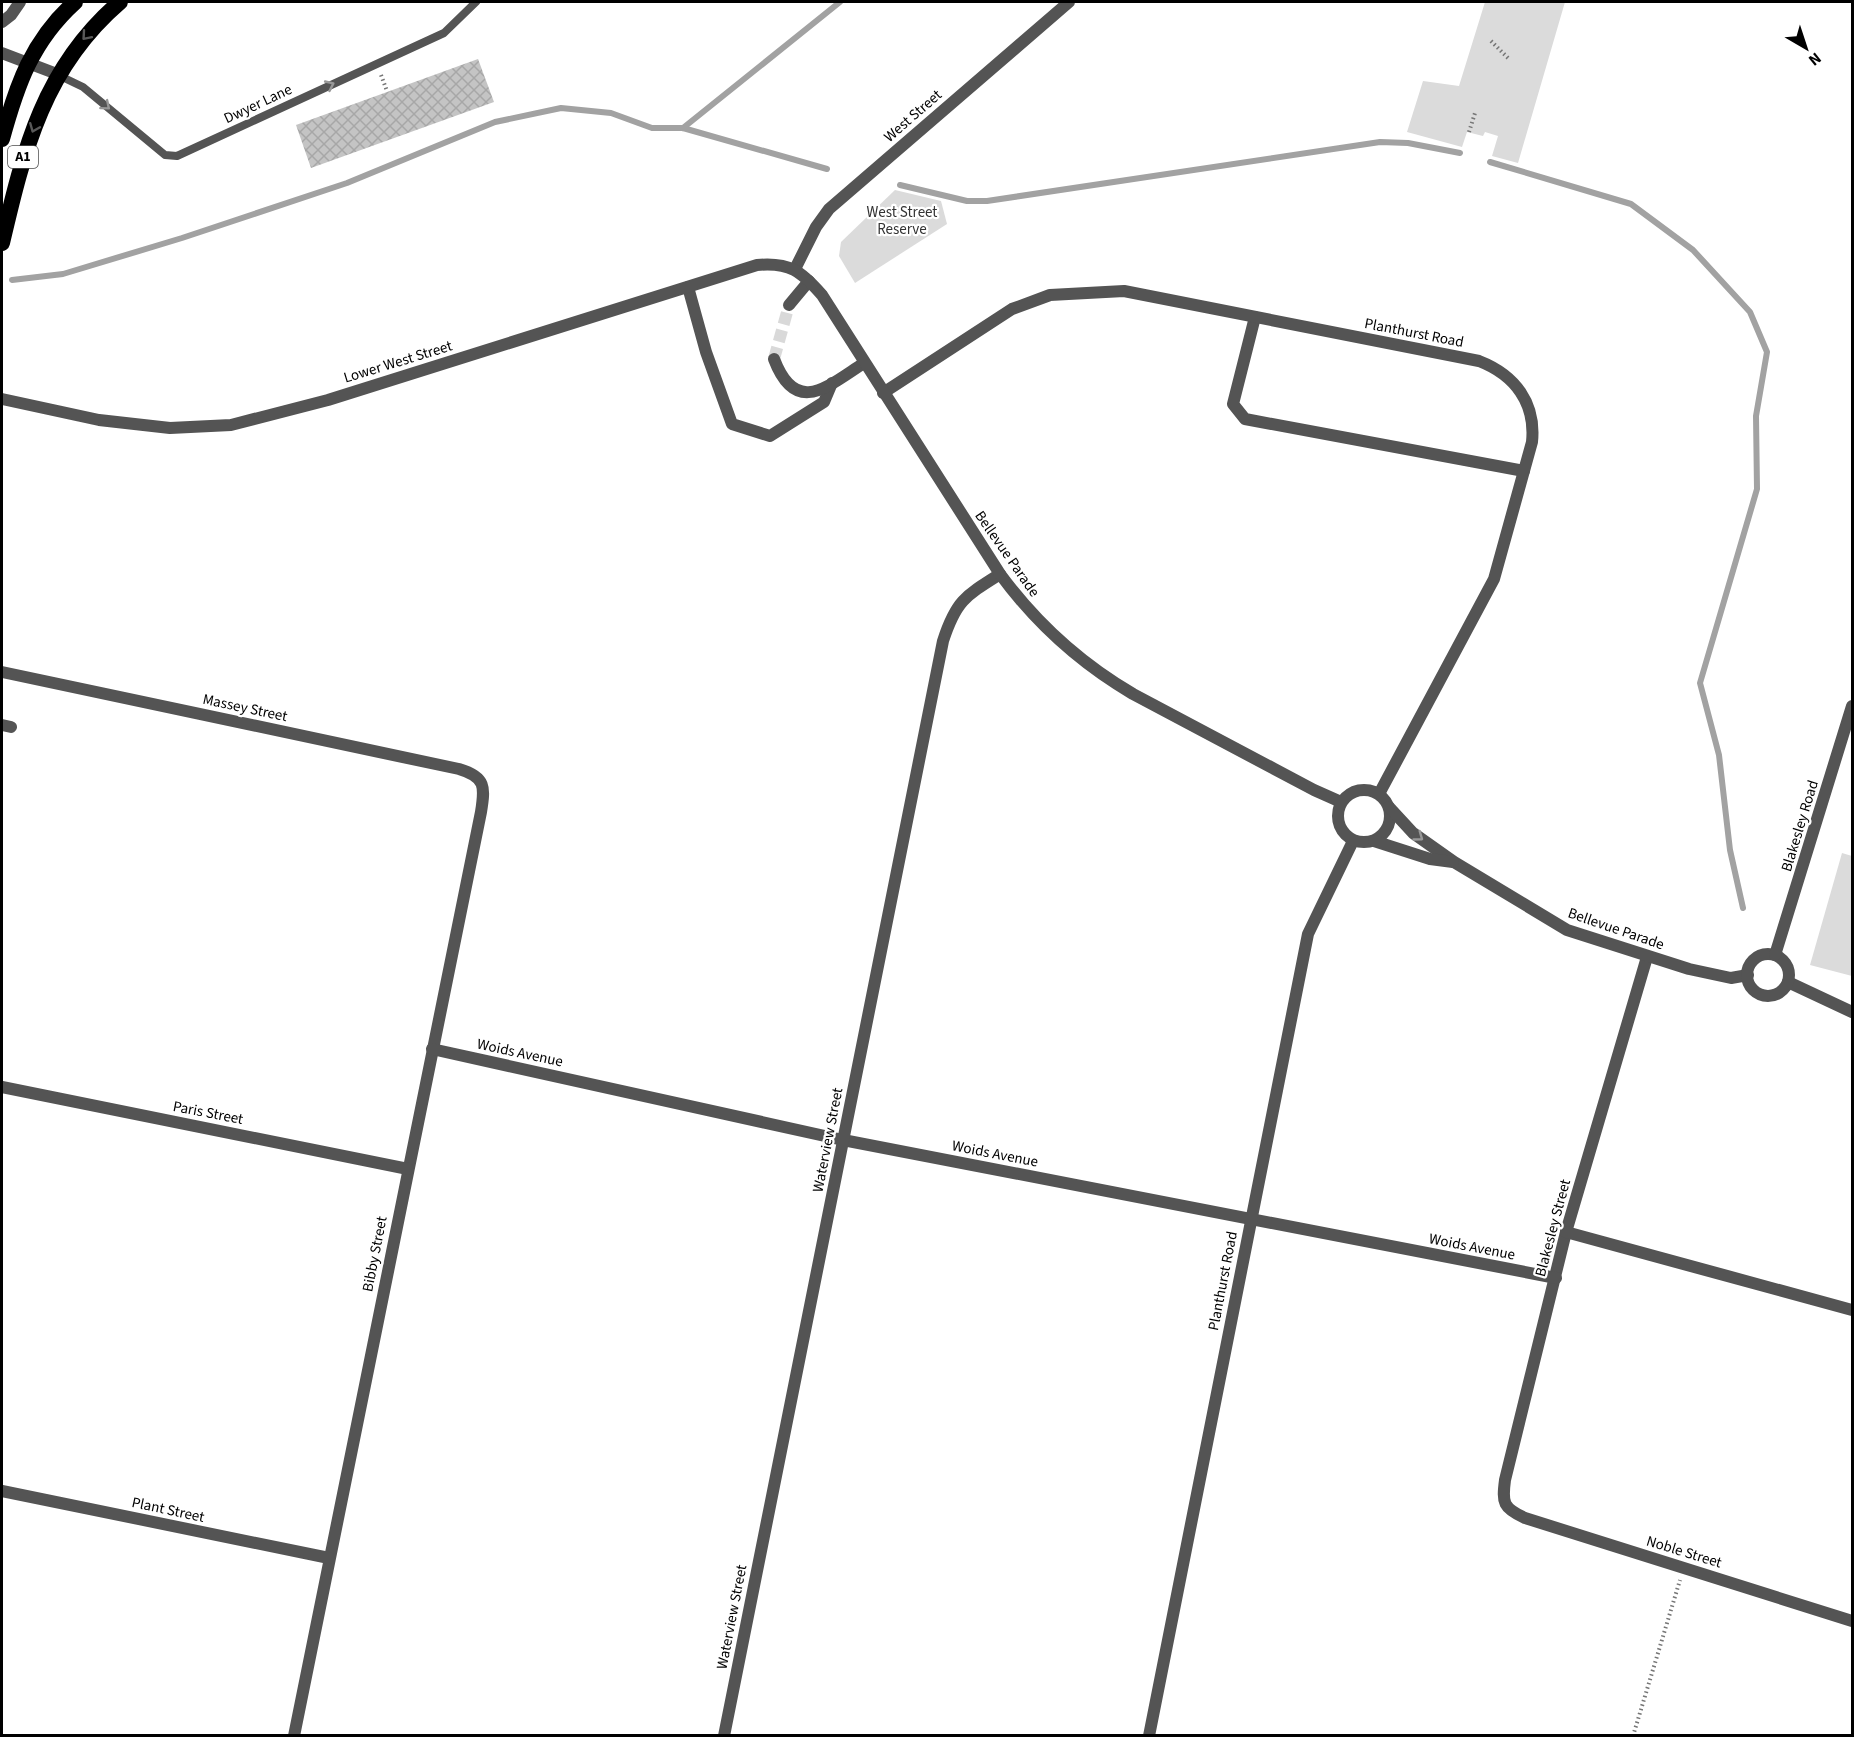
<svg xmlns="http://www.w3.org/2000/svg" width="1854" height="1737" font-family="'Source Sans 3',sans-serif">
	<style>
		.park { fill: #dbdbdb }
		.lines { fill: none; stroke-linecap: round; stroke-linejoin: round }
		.stream { stroke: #a2a2a2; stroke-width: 6 }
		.building { fill: url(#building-cross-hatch) }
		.minor-tunnel { stroke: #d9d9d9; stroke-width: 12; stroke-dasharray: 12 6; stroke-linecap: butt }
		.path { stroke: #767676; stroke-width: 4; stroke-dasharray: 1.5 3; stroke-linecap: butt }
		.service { stroke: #545454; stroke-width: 8 }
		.minor { stroke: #545454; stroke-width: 12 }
		.tertiary { stroke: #545454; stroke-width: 12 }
		.trunk { stroke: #000; stroke-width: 16 }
		.oneway { stroke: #595959 }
		.oneway2 { stroke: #989898 }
		.labels { text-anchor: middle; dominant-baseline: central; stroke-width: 4.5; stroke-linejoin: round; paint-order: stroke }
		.shield { fill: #fff; stroke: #4c4c4c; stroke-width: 1.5 }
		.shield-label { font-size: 14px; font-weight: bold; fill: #000 }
		.street-label { font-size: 15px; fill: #000; stroke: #fff }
		.park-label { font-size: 15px; fill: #323232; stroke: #fff }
	</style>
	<defs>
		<pattern id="building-cross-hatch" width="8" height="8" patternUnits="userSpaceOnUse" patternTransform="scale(1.5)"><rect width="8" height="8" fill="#c4c4c4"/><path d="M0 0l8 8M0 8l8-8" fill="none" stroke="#a7a7a7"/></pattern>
	</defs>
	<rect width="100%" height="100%" fill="#fff"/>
	<g class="park">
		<path d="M1485 2H1565L1518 163 1492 156 1498 136 1485 132 1483 136 1467 132 1462 147 1407 132 1423 81 1459 86Z"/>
		<path d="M895 190 941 201 947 224 855 283 839 256 841 242Z"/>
		<path d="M1842 853 1852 856V976L1810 965Z"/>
	</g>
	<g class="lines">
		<g class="stream">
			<path d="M683 128 840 2"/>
			<path d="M1490 162 1631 204 1693 250 1750 312 1767 352 1756 416 1757 489 1700 683 1719 755 1730 850 1743 908"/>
			<path d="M900 185 967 201H987L1380 142 1408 143 1460 153"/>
			<path d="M12 280 63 274 182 238 347 183 495 122 561 108 611 113 652 128H683L827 169"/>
		</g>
	</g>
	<path class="building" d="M478 59 494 102 311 168 296 125Z"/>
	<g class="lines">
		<path class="minor-tunnel" d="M774 359 789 305"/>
		<g class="path">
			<path d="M1491 41 1508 58"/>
			<path d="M381 75 387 91"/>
			<path d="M1469 132 1475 113"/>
			<path d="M1633 1736 1680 1580"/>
		</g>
		<path class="service" d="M58 75 83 87 165 155 177 156 444 33 476 2"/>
		<g class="minor">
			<path d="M2 22 11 15 20 2"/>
			<path d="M2 53 57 74"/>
			<path d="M795 269 816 227 829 209 1069 2"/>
			<path d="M688 287 706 352 732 424 770 436 824 402 832 383"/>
			<path d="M789 305 809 281"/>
			<path d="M1255 317 1233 404 1245 419 1524 471"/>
			<path d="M774 359C796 417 828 386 864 363"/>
			<path d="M883 393 1012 309 1050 295 1124 291 1479 361C1515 375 1536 403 1532 442L1494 579 1379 794"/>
			<path d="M2 672 459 769C486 777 485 787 481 812L294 1736"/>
			<path d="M2 725 11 727"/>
			<path d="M1647 957 1566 1232 1505 1480C1502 1503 1503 1508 1525 1518L1852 1621"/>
			<path d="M1788 982 1852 1012"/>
			<path d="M432 1049 843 1140 1556 1278"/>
			<path d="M2 1087 408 1169"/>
			<path d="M1566 1232 1852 1310"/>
			<path d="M2 1491 329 1558"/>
			<path d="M724 1736 943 641C956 601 965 596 1000 574"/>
			<path d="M1149 1736 1308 934 1353 841"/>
		</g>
		<g class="tertiary">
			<path d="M2 399 99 420 170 428 231 425 328 400 757 265C790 262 801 271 822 295L1000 574C1036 623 1080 663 1133 694L1314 790 1341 802"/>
			<circle cx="1364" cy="816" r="26"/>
			<path d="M1389 807 1413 833 1454 862 1567 930 1689 969 1731 978 1748 975"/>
			<path d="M1374 841 1430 859 1453 862"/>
			<circle cx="1768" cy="975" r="21"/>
			<path d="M1775 955 1852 706"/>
		</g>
		<g class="trunk">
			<path d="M2 139C17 84 32 41 75 2"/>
			<path d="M2 243C24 149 44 67 120 2"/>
		</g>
	</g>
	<defs><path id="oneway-chevron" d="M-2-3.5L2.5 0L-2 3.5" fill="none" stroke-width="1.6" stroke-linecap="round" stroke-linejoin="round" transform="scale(1.5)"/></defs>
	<g class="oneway">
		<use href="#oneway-chevron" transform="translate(86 36) rotate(131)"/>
		<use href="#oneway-chevron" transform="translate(34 128) rotate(112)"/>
	</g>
	<g class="oneway2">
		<use href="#oneway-chevron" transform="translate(330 85) rotate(-25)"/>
		<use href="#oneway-chevron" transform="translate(106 106) rotate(40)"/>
		<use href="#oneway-chevron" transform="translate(1419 837) rotate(36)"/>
	</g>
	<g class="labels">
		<rect class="shield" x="8" y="146" width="30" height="22" rx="4.5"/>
		<g class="shield-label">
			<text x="23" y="157">A1</text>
		</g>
		<g class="street-label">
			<text transform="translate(258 104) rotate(-25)">Dwyer Lane</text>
			<text transform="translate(913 116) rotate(-41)">West Street</text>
			<text transform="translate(1414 333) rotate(11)">Planthurst Road</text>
			<text transform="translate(398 362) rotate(-17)">Lower West Street</text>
			<text transform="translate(1007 554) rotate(55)">Bellevue Parade</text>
			<text transform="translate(245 708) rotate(12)">Massey Street</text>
			<text transform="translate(1800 826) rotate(-73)">Blakesley Road</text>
			<text transform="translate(1616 929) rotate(19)">Bellevue Parade</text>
			<text transform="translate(520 1053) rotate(12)">Woids Avenue</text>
			<text transform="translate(208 1113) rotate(11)">Paris Street</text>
			<text transform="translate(828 1140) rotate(-79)">Waterview Street</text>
			<text transform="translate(995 1154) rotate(11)">Woids Avenue</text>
			<text transform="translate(1553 1228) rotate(-75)">Blakesley Street</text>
			<text transform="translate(1472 1247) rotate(11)">Woids Avenue</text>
			<text transform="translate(375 1254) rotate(-79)">Bibby Street</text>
			<text transform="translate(1223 1281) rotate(-79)">Planthurst Road</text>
			<text transform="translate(168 1510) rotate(12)">Plant Street</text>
			<text transform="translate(1684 1552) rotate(17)">Noble Street</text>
			<text transform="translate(732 1617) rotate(-79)">Waterview Street</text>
		</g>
		<g class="park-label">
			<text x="902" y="212">West Street<tspan x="902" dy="17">Reserve</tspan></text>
		</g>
	</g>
	<rect width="1854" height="1737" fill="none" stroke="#000000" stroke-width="6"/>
	<g transform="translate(1806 48) rotate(141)" stroke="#ffffff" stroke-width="4.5" paint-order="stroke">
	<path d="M0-4.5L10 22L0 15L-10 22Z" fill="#000000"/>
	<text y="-9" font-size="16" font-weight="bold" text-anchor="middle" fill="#000000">N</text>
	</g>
</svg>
